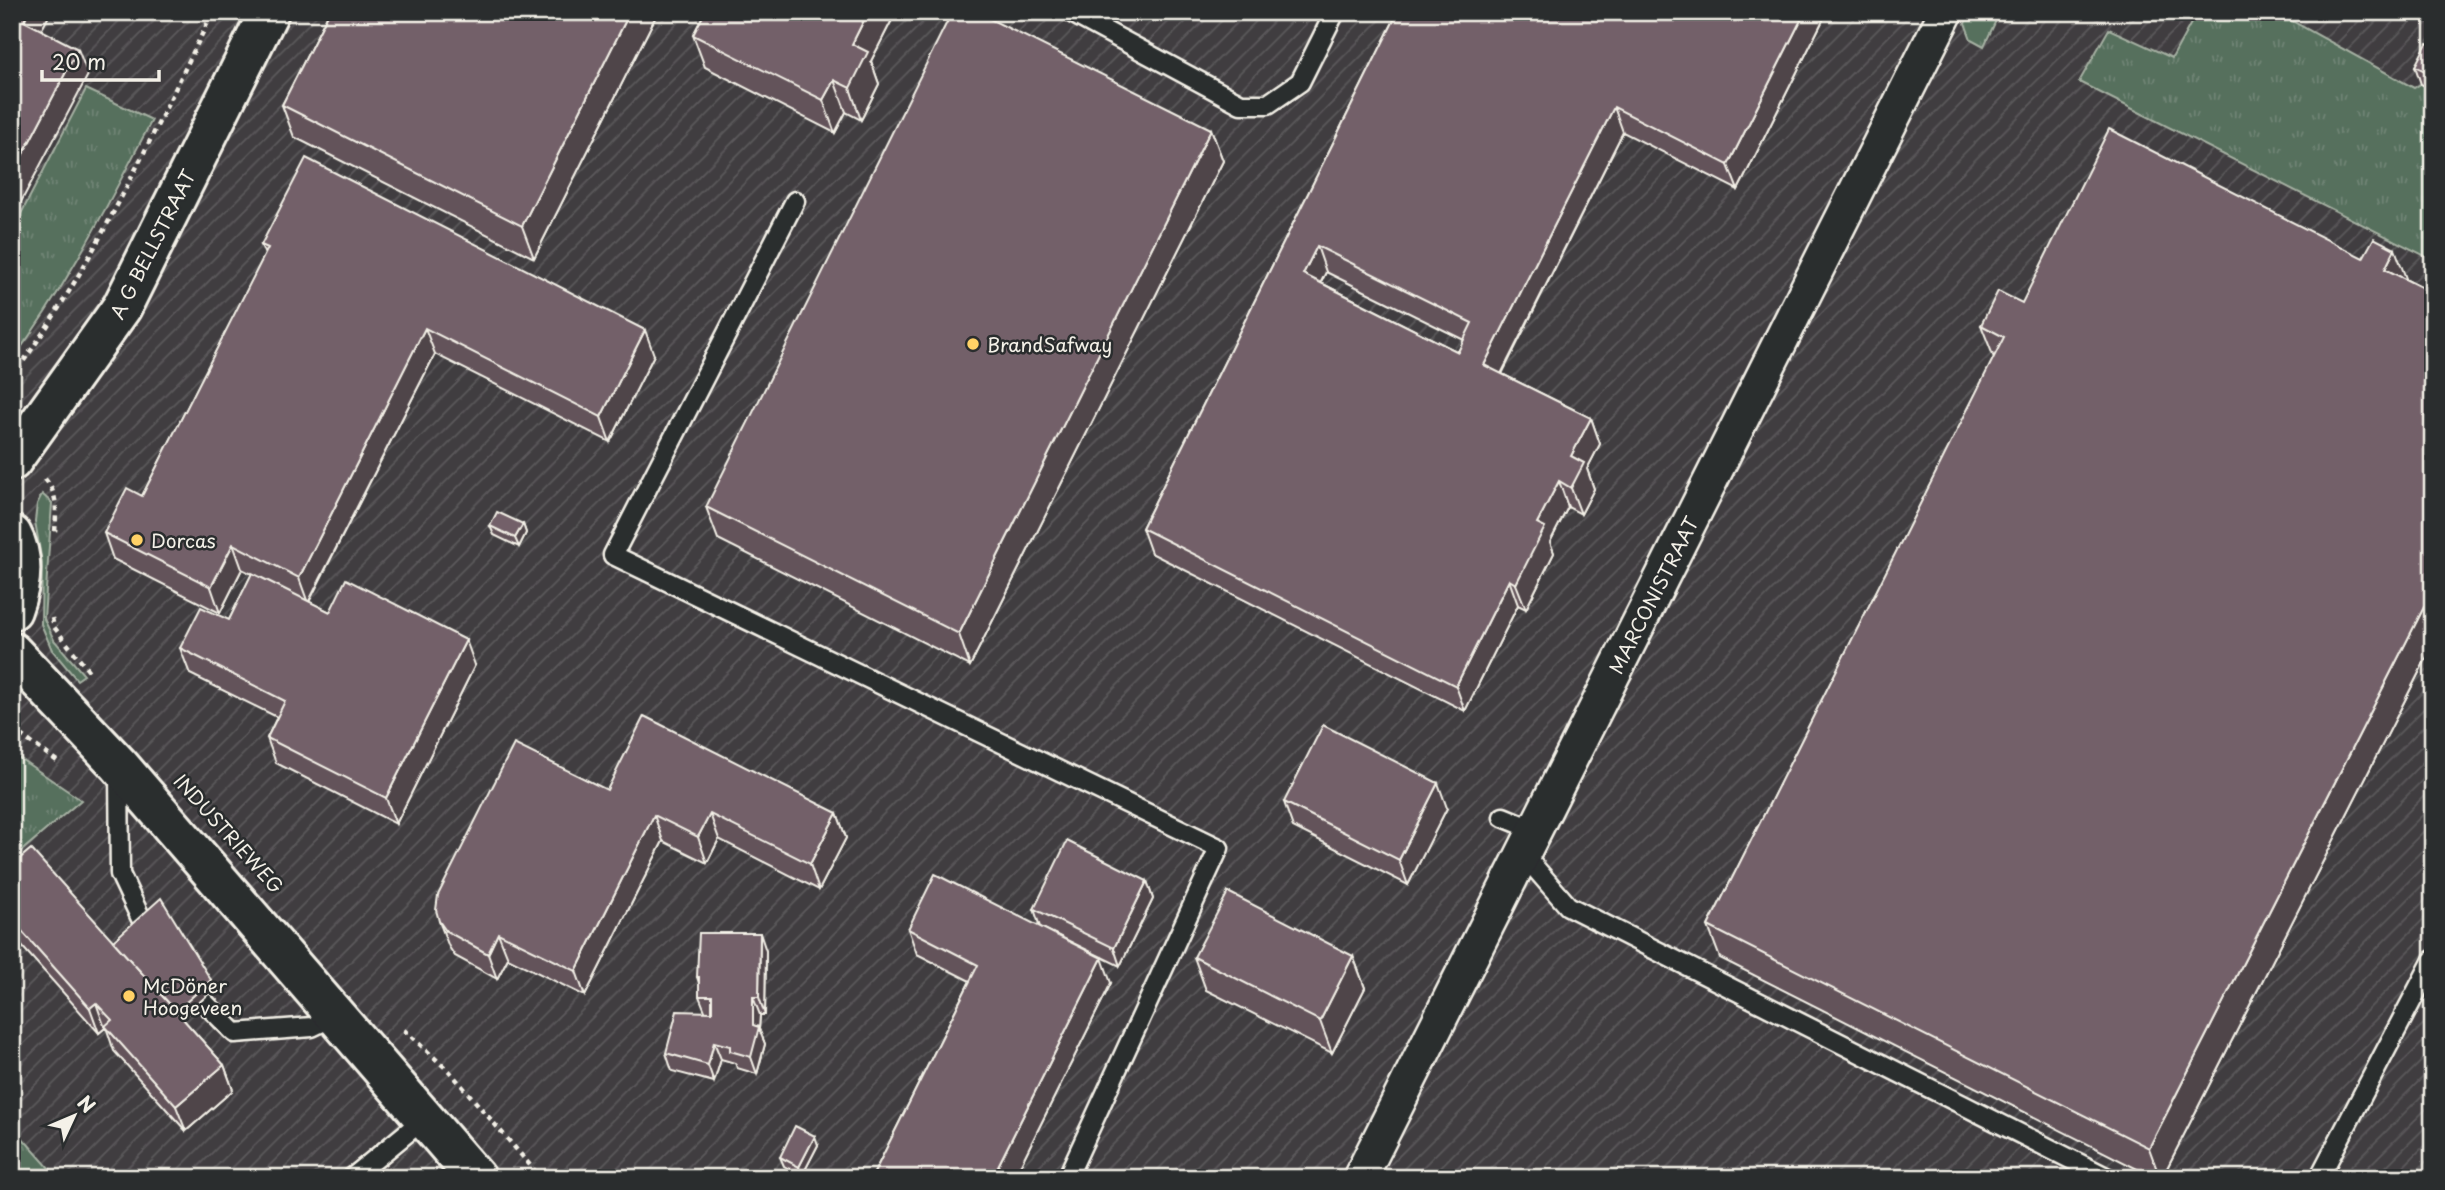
<svg xmlns="http://www.w3.org/2000/svg" width="2445" height="1190" font-family="'Playpen Sans',sans-serif">
	<style>
		.industrial { fill: url(#industrial-furrows) }
		.grass { fill: url(#grass-tufts); stroke: #a5b0a2; stroke-width: 2 }
		.lines { fill: none; stroke-linecap: round; stroke-linejoin: round }
		.lane-casing { stroke: #f4f1e8; stroke-width: 23 }
		.street-casing { stroke: #f4f1e8; stroke-width: 38 }
		.secondary-casing { stroke: #f4f1e8; stroke-width: 44 }
		.path { stroke: #f4f1e8; stroke-width: 4.5; stroke-dasharray: 5 5; stroke-linecap: butt }
		.lane { stroke: #2a2d2e; stroke-width: 18 }
		.street { stroke: #2a2d2e; stroke-width: 33 }
		.secondary { stroke: #2a2d2e; stroke-width: 38 }
		.wall { fill: #63535a; stroke: #f4f1e8; stroke-width: 2; fill-rule: evenodd }
		.shaded-wall { fill: #50444a; stroke: #f4f1e8; stroke-width: 2 }
		.building { fill: #736169; stroke: #f4f1e8; stroke-width: 2; fill-rule: evenodd }
		.poi-dot { fill: #ffd166; stroke: #2a2d2e; stroke-width: 2.5 }
		.labels { text-anchor: middle; dominant-baseline: central; stroke-width: 5; stroke-linejoin: round; paint-order: stroke }
		.street-label { font-size: 19px; fill: #f4f1e8; stroke: #2a2d2e }
		.poi-label { font-size: 19px; fill: #f4f1e8; stroke: #2a2d2e; text-anchor: start }
	</style>
	<defs>
		<pattern id="industrial-furrows" width="10" height="10" patternUnits="userSpaceOnUse" patternTransform="scale(1.75)"><rect width="10" height="10" fill="#403d40"/><path d="M-1 1l2-2M0 10L10 0M9 11l2-2" fill="none" stroke="#5c5a5c"/></pattern>
		<pattern id="grass-tufts" width="24" height="20" patternUnits="userSpaceOnUse" patternTransform="scale(1.75)"><rect width="24" height="20" fill="#566f5d"/><path d="M3 7l-1-3M5 7V3M7 7l1-3M15 17l-1-3M17 17v-4M19 17l1-3" fill="none" stroke="#6f8474"/></pattern>
	</defs>
	<rect width="100%" height="100%" fill="#2a2d2e"/>
	<filter id="ink" filterUnits="userSpaceOnUse"><feTurbulence type="fractalNoise" baseFrequency=".0143" numOctaves="2"/><feDisplacementMap in="SourceGraphic" scale="14" xChannelSelector="R" yChannelSelector="G"/><feConvolveMatrix kernelMatrix="1 2 1 2 8 2 1 2 1" color-interpolation-filters="sRGB"/></filter>
	<g filter="url(#ink)">
		<rect class="industrial" x="12" y="12" width="2421" height="1166"/>
		<g class="grass">
			<path d="M1971 12H2000L1984 46 1971 39 1965 23Z"/>
			<path d="M2197 12H2276L2414 88 2425 81 2433 72V260L2079 82 2109 29 2172 58Z"/>
			<path d="M86 89 152 120C109 202 68 285 12 360V231Z"/>
			<path d="M42 494 52 503 44 619 54 640 84 675 77 680 52 650 41 624 42 563 35 521 37 504Z"/>
			<path d="M12 753 81 800 12 859Z"/>
			<path d="M12 1126 58 1178H12Z"/>
		</g>
		<g class="lines">
			<g class="lane-casing">
				<g id="lane">
					<path d="M1070 12 1241 104H1268L1300 82 1335 12"/>
					<path d="M795 201 613 555 1219 848 1067 1178"/>
					<path d="M119 772 120 874 144 925"/>
					<path d="M1503 817 1535 830"/>
					<path d="M1523 854 1568 906 2108 1178"/>
					<path d="M202 1000 235 1033 312 1027 337 1015"/>
					<path d="M352 1178 425 1118"/>
					<path d="M2319 1178 2433 960"/>
				</g>
			</g>
			<g class="street-casing">
				<path id="street" d="M1360 1178 1946 12"/>
			</g>
			<g class="secondary-casing">
				<g id="secondary">
					<path d="M12 461 122 307 269 12"/>
					<path d="M12 535C25 559 21 586 12 610"/>
					<path d="M12 652 119 765 476 1178"/>
				</g>
			</g>
			<g class="path">
				<path d="M12 377C95 265 151 136 213 12"/>
				<path d="M45 479C59 495 56 512 55 533"/>
				<path d="M52 618 54 627 91 674"/>
				<path d="M12 729 57 761"/>
				<path d="M404 1030 450 1072 541 1178"/>
			</g>
			<use href="#lane" class="lane"/>
			<use href="#street" class="street"/>
			<use href="#secondary" class="secondary"/>
		</g>
		<g class="wall">
			<path d="M329 12H658L534 258 294 137 282 105Z"/>
			<path d="M705 12H896L871 61 879 84 861 120 846 112 835 133 705 67 693 35Z"/>
			<path d="M1398 12H1827L1738 190 1623 132 1502 374 1591 418 1600 444 1587 469 1594 489 1581 514 1568 507 1550 542 1554 553 1526 609 1518 605 1465 711 1151 553 1142 528ZM1326 272 1464 340 1458 352 1321 283Z"/>
			<path d="M2433 46V90L2421 84 2415 66Z"/>
			<path d="M1211 129 1223 161 970 666 718 539 706 507Z"/>
			<path d="M261 245 654 355 610 442 435 354 309 602 330 612 475 665 396 824 276 763 267 738 277 717 190 674 180 648 229 620 252 574 242 569 220 613 113 559 104 533 142 496 265 255Z"/>
			<path d="M2363 258 2433 293V645L2162 1178H2155L1720 958 1708 926 1994 358 1981 325 2022 303Z"/>
			<path d="M523 524 526 533 519 547 494 535 490 526Z"/>
			<path d="M607 790 837 813 846 838 819 890 719 839 707 863 663 841 585 996 508 958 497 979 455 956 449 947 439 921Z"/>
			<path d="M1284 802 1447 808 1408 885 1293 827Z"/>
			<path d="M12 865 113 941 214 989 182 1018 224 1065 233 1090 186 1131 114 1051 107 1030 105 1028 99 1033 12 935Z"/>
			<path d="M1147 881 1153 899 1120 966 1040 927 1034 909Z"/>
			<path d="M908 929 1111 983 1014 1178H876L874 1173 970 981 917 954Z"/>
			<path d="M766 951 765 1015H760L759 1029 765 1044 757 1074 737 1068 735 1063 721 1059 714 1082 672 1071 666 1053 705 1011 699 996V983L697 977Z"/>
			<path d="M1353 956 1365 988 1332 1053 1206 990 1194 957Z"/>
			<path d="M818 1145 802 1176 784 1166 780 1157Z"/>
		</g>
		<g class="shaded-wall">
			<path d="M28 12H51L33 46 24 21Z"/>
			<path d="M630 12H658L534 258 522 226Z"/>
			<path d="M868 12H896L871 61 879 84 861 120 850 88 852 44Z"/>
			<path d="M1805 12H1827L1738 190 1728 165Z"/>
			<path d="M78 49 88 75 12 219V175Z"/>
			<path d="M834 80 846 112 835 133 823 100Z"/>
			<path d="M1614 107 1623 132 1493 390 1484 365Z"/>
			<path d="M1211 129 1223 161 970 666 959 634Z"/>
			<path d="M1317 246 1326 272 1312 300 1303 274Z"/>
			<path d="M2395 249 2407 281 2385 269Z"/>
			<path d="M425 328 435 354 308 603 299 578Z"/>
			<path d="M645 330 654 355 610 442 601 417Z"/>
			<path d="M1591 418 1600 444 1587 469 1594 489 1581 514 1571 488V456Z"/>
			<path d="M1559 481 1568 507 1550 542 1554 553 1526 609 1516 584 1537 523Z"/>
			<path d="M523 524 526 533 519 547 515 538Z"/>
			<path d="M233 544 242 569 220 613 211 587Z"/>
			<path d="M1509 580 1518 605 1465 711 1456 686Z"/>
			<path d="M2424 607 2433 631V645L2162 1178H2160L2149 1148Z"/>
			<path d="M466 640 475 665 396 824 386 798Z"/>
			<path d="M1438 783 1447 808 1408 885 1399 860Z"/>
			<path d="M837 813 846 838 819 890 810 864Z"/>
			<path d="M710 814 719 839 707 863 698 837Z"/>
			<path d="M654 815 663 841 585 996 576 971Z"/>
			<path d="M1147 881 1153 899 1120 966 1114 948Z"/>
			<path d="M498 933 508 958 497 979 488 954Z"/>
			<path d="M760 933 766 951 765 1015 759 997Z"/>
			<path d="M1353 956 1365 988 1332 1053 1320 1021Z"/>
			<path d="M1102 958 1111 983 1014 1178H992Z"/>
			<path d="M211 980 214 989 175 1024 171 1015Z"/>
			<path d="M753 997 760 1015 759 1029 765 1044 757 1074 751 1057 753 1025Z"/>
			<path d="M96 1003 105 1028 99 1033 90 1008Z"/>
			<path d="M714 1042 721 1059 714 1082 708 1065Z"/>
			<path d="M224 1065 233 1090 186 1131 176 1106Z"/>
			<path d="M815 1136 818 1145 802 1176 799 1167Z"/>
		</g>
		<g class="building">
			<path d="M12 12H28L24 21 78 49 12 175Z"/>
			<path d="M329 12H630L522 226 282 105Z"/>
			<path d="M705 12H868L852 44 868 52 850 88 834 80 823 100 693 35Z"/>
			<path d="M952 12H976L1211 129 959 634 706 507Z"/>
			<path d="M1398 12H1805L1728 165 1614 107 1484 365 1591 418 1571 456 1584 463 1571 488 1559 481 1537 523 1545 527 1516 584 1509 580 1456 686 1142 528ZM1317 246 1472 323 1458 352 1303 274Z"/>
			<path d="M2427 43 2433 46V75L2415 66Z"/>
			<path d="M2109 129 2363 258 2374 238 2395 249 2385 269 2433 293V611L2424 607 2149 1148 1708 926 2004 337 1981 325 1998 291 2022 303Z"/>
			<path d="M306 158 645 330 601 417 425 328 299 578 233 544 211 587 104 533 127 488 142 496 268 248 261 245Z"/>
			<path d="M497 512 523 524 515 538 490 526Z"/>
			<path d="M252 573 330 612 346 579 466 640 386 798 267 738 285 701 180 648 201 607 229 620Z"/>
			<path d="M644 716 837 813 810 864 710 814 698 837 654 815 576 971 498 933 488 954 446 931 439 921 436 910 438 895 514 744 607 790Z"/>
			<path d="M1323 725 1438 783 1399 860 1284 802Z"/>
			<path d="M1067 841 1147 881 1114 948 1034 909Z"/>
			<path d="M31 849 224 1065 176 1106 105 1026 112 1020 96 1003 90 1008 12 920V865Z"/>
			<path d="M935 874 1102 958 992 1178H883L874 1173 978 965 908 929Z"/>
			<path d="M1228 892 1353 956 1320 1021 1194 957Z"/>
			<path d="M161 898 211 980 176 1011 113 941Z"/>
			<path d="M699 933H760L759 997H753V1025L759 1027 751 1057 730 1051V1046L714 1042 708 1065 666 1053 677 1011 712 1012V996H699V977H697Z"/>
			<path d="M795 1126 815 1136 799 1167 780 1157Z"/>
		</g>
	</g>
	<g class="poi-dot">
		<circle cx="973" cy="344" r="7"/>
		<circle cx="137" cy="540" r="7"/>
		<circle cx="129" cy="996" r="7"/>
	</g>
	<g class="labels">
		<g class="street-label">
			<text transform="translate(152 244) rotate(-63)">A G BELLSTRAAT</text>
			<text transform="translate(1653 595) rotate(-63)">MARCONISTRAAT</text>
			<text transform="translate(229 833) rotate(48)">INDUSTRIEWEG</text>
		</g>
		<g class="poi-label">
			<text x="987" y="344">BrandSafway</text>
			<text x="151" y="540">Dorcas</text>
			<text x="143" y="985">McDöner<tspan x="143" dy="22">Hoogeveen</tspan></text>
		</g>
	</g>
	<rect width="2445" height="1190" fill="none" stroke="#2a2d2e" stroke-width="42"/>
	<rect x="21" y="21" width="2403" height="1148" fill="none" stroke="#f4f1e8" stroke-width="2.5" filter="url(#ink)"/>
	<g transform="translate(74 1116) rotate(46)" stroke="#2a2d2e" stroke-width="5" paint-order="stroke">
	<path d="M0-5L12 26L0 18L-12 26Z" fill="#f4f1e8"/>
	<text y="-10" font-size="19" font-weight="bold" text-anchor="middle" fill="#f4f1e8">N</text>
	</g>
	<path d="M42 70v10h117v-10" fill="none" stroke="#f4f1e8" stroke-width="3.5"/>
	<text x="52" y="70" font-size="21" fill="#f4f1e8" stroke="#2a2d2e" stroke-width="5" paint-order="stroke">20 m</text>
</svg>
